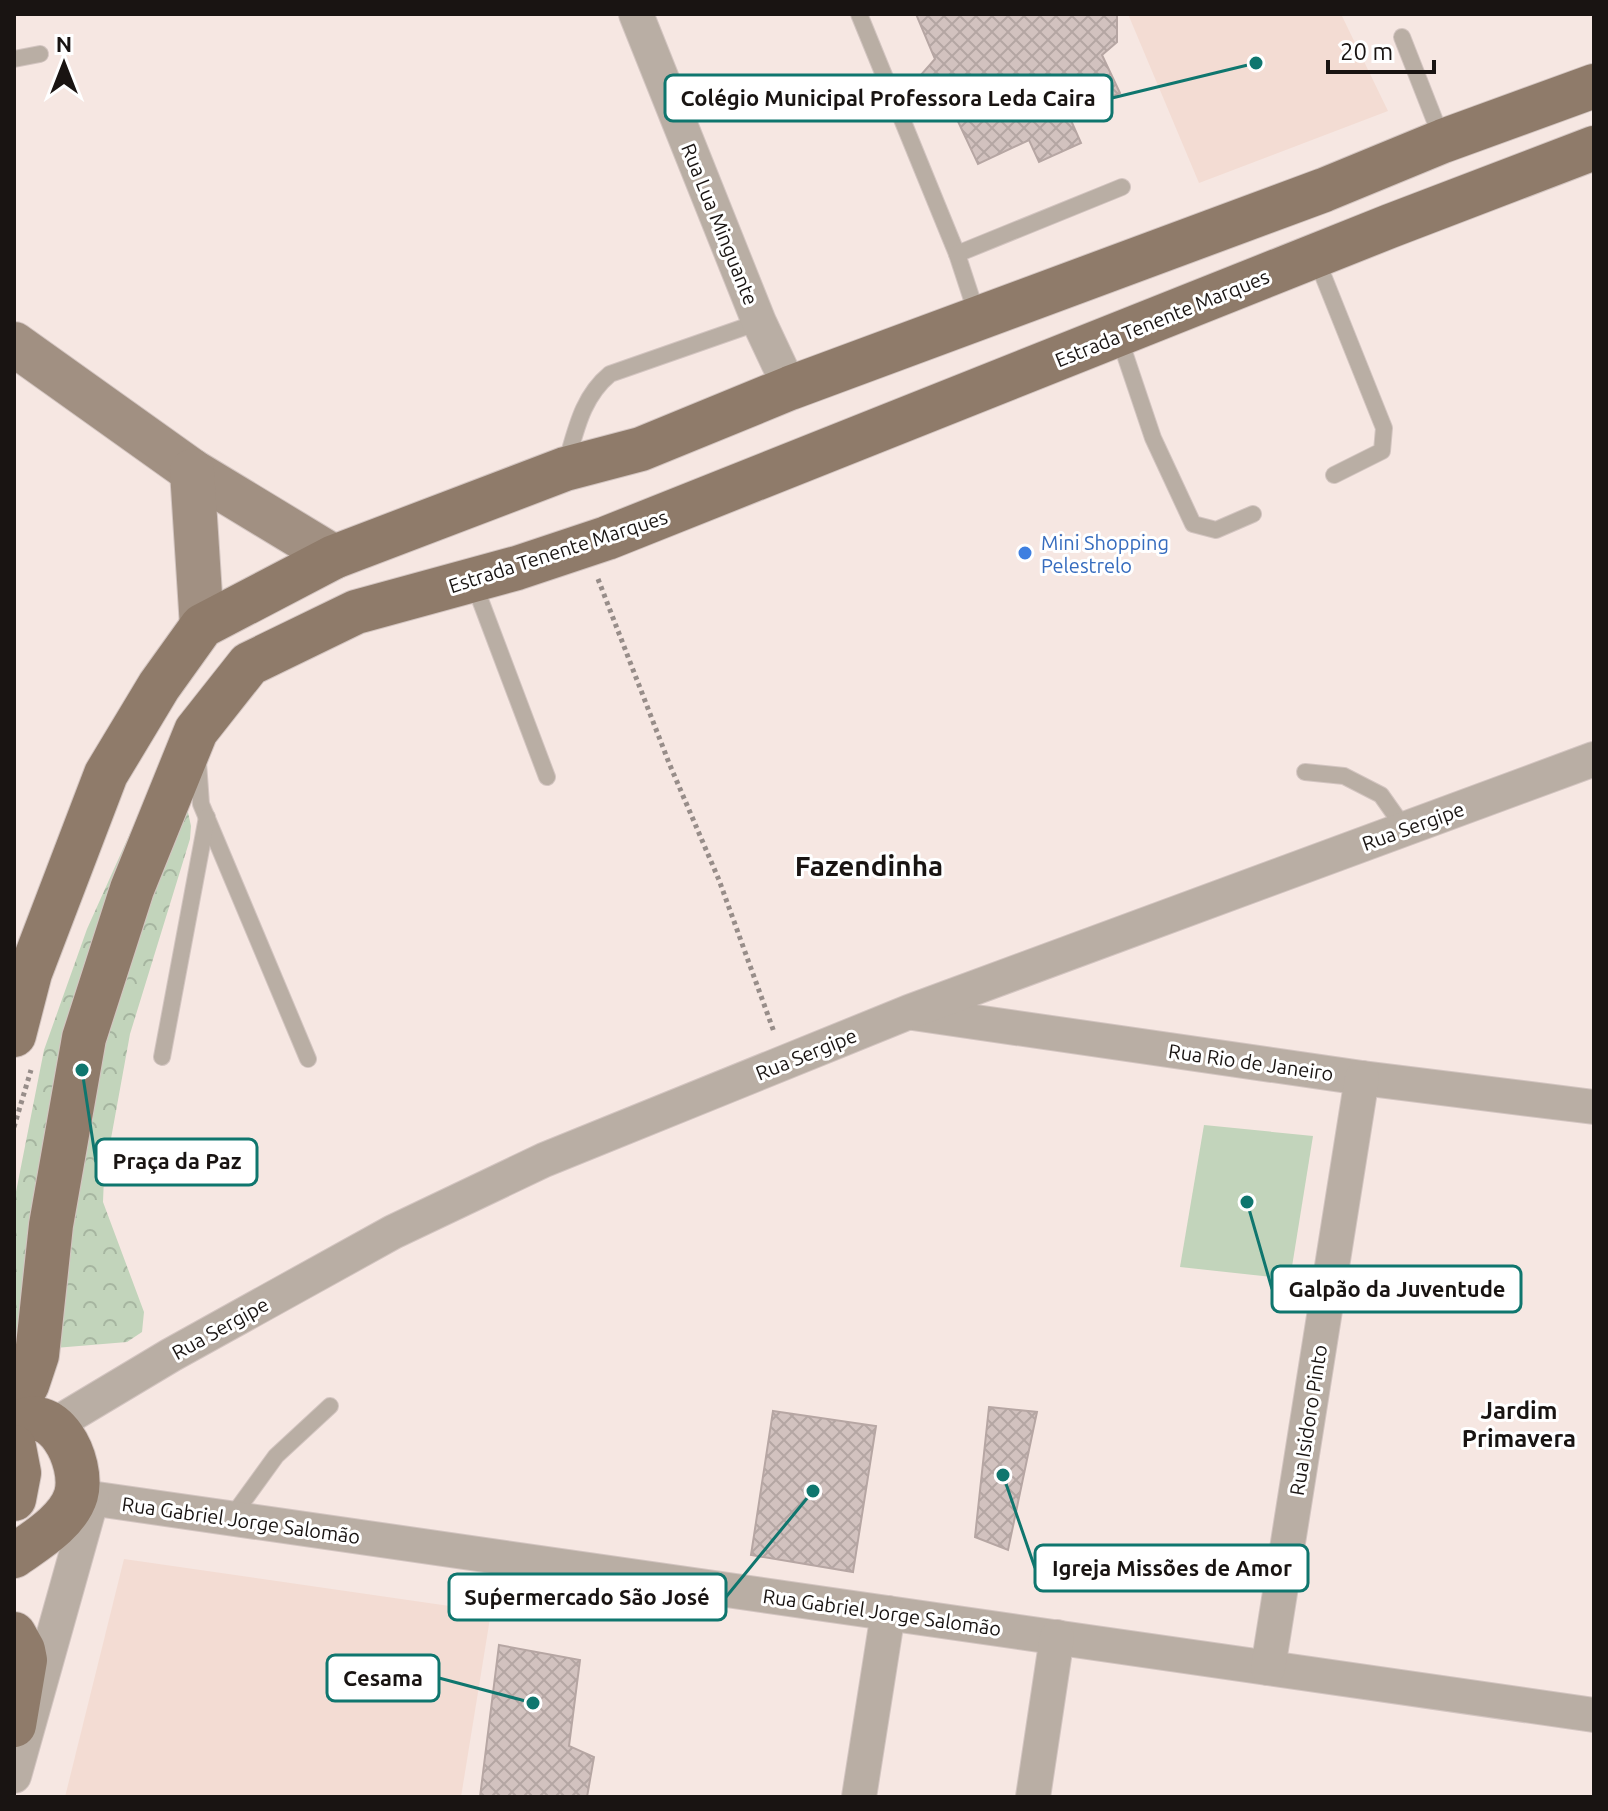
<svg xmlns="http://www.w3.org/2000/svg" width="1608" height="1811" font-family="Ubuntu,sans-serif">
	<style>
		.built { fill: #f3dcd3 }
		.park { fill: url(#park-crowns) }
		.pitch { fill: #c2d4bb }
		.building { fill: url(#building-cross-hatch); stroke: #b6a6a3; stroke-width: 2 }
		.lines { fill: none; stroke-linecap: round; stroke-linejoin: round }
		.lane-casing { stroke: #d3c5c1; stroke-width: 18 }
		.street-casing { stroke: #d3c5c1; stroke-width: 36 }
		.secondary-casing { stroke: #d3c5c1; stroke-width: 46 }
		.primary-casing { stroke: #d3c5c1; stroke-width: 46 }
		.path { stroke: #978d89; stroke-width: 5; stroke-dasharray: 4 4; stroke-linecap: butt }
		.lane { stroke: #b9aea4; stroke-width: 16 }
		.street { stroke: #b9aea4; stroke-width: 34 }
		.secondary { stroke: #a19082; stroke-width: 44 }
		.primary { stroke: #8f7b6a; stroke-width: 44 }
		.shop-dot { fill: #3f7fe0; stroke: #fff; stroke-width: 3 }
		.labels { text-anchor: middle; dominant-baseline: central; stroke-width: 6; stroke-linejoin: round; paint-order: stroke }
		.street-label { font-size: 20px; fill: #191412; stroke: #fff }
		.shop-label { font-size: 20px; fill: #366cbe; stroke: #fff; text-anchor: start }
		.quarter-label { font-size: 24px; font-weight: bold; fill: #191412; stroke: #fff }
		.district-label { font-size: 28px; font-weight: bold; fill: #191412; stroke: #fff }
		.leader { fill: none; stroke: #0f766e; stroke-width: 3 }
		.callout-dot { fill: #0f766e; stroke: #fff; stroke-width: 3 }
		.callout { fill: #fff; stroke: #0f766e; stroke-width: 3 }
		.callout-label { font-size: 22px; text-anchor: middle; font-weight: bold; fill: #191412 }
	</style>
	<defs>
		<pattern id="park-crowns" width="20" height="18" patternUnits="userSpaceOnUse" patternTransform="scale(2)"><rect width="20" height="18" fill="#c2d4bb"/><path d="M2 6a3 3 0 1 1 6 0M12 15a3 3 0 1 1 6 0" fill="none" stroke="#a6b5a0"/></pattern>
		<pattern id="building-cross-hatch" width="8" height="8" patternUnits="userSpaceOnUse" patternTransform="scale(2)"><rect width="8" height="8" fill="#d2c2bf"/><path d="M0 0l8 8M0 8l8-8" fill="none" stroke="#b4a6a3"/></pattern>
	</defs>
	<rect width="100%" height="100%" fill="#f6e7e2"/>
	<g class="built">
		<path d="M1128 14H1341L1388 111 1199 183Z"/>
		<path d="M124 1559 491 1612 461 1797H65Z"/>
	</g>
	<path class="park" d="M184 794 191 826 190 839 130 1034 104 1177 103 1202 144 1312 142 1332 127 1342 43 1349 14 1347V1202L44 1050 87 929 140 811Z"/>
	<path class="pitch" d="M1204 1125 1313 1136 1290 1279 1180 1267Z"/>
	<g class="building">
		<path d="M916 14H1117V42L1102 55 1120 93 1069 116 1081 143 1039 162 1029 140 978 164 955 115 935 111 925 93 920 76 935 59Z"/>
		<path d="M989 1407 1037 1412 1008 1550 975 1537Z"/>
		<path d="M773 1411 876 1426 853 1572 751 1555Z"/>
		<path d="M499 1645 580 1660 569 1746 594 1757 587 1797H480Z"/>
	</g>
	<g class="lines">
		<g class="lane-casing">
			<g id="lane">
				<path d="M859 14 957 254 978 318"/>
				<path d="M1402 37 1442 139"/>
				<path d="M14 59 40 54"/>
				<path d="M957 254 1122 187"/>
				<path d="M1316 258 1384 428 1382 451 1334 475"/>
				<path d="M1119 337 1153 438 1193 524 1216 530 1253 514"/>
				<path d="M566 464C576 430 582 397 610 374L759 322"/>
				<path d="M473 581 547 777"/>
				<path d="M198 762 201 804 308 1059"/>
				<path d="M1305 772 1344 776 1381 795 1405 829"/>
				<path d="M162 1057 207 817"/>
				<path d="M231 1518 276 1456 330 1406"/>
			</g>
		</g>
		<g class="street-casing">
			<g id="street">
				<path d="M636 14 759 322 790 388"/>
				<path d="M913 1013 1362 1078 1594 1107"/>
				<path d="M54 1425 171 1355 393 1232 544 1160 909 1012 1594 759"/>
				<path d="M76 1496 1594 1715"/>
				<path d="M1268 1668 1362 1078"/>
				<path d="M14 1776 92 1498"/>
				<path d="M859 1797 888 1613"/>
				<path d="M1033 1797 1057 1637"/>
			</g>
		</g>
		<g class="secondary-casing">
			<g id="secondary">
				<path d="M14 344 192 471 334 557"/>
				<path d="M192 471 202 626"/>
			</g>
		</g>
		<g class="primary-casing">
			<g id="primary">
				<path d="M14 1035 30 973 106 774 159 686 202 626 334 557 565 469 641 449 790 388 1324 190 1443 141 1594 86"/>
				<path d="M14 1396 27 1385 37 1355 51 1225 84 1038 132 889 196 731 249 664 356 612 517 568 607 538 1390 226 1594 148"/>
				<path d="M14 1426C53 1397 85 1462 76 1495 68 1522 35 1541 14 1556"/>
				<path d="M14 1447 19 1473 14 1499"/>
				<path d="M14 1634 23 1650 25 1660 14 1725"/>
			</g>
		</g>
		<g class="path">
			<path d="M598 579 669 763 719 880 774 1032"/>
			<path d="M14 1127 31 1070"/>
		</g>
		<use href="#lane" class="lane"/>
		<use href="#street" class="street"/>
		<use href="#secondary" class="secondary"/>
		<use href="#primary" class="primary"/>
	</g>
	<circle class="shop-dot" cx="1025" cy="553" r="8"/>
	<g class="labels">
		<g class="street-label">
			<text transform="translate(720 224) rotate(68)">Rua Lua Minguante</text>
			<text transform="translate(1162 318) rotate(-22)">Estrada Tenente Marques</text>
			<text transform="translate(558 551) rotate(-18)">Estrada Tenente Marques</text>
			<text transform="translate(1413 826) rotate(-20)">Rua Sergipe</text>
			<text transform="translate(806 1054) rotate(-22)">Rua Sergipe</text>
			<text transform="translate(1251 1062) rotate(8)">Rua Rio de Janeiro</text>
			<text transform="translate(220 1328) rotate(-29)">Rua Sergipe</text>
			<text transform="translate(1308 1420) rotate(-81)">Rua Isidoro Pinto</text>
			<text transform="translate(241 1520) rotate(8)">Rua Gabriel Jorge Salomão</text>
			<text transform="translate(882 1612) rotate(8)">Rua Gabriel Jorge Salomão</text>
		</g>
		<g class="shop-label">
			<text x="1041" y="542">Mini Shopping<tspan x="1041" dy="23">Pelestrelo</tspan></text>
		</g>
		<g class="quarter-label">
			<text x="1519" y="1410">Jardim<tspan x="1519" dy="28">Primavera</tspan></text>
		</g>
		<g class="district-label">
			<text x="869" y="865">Fazendinha</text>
		</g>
	</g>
	<path class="leader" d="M1256 63L1112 98M82 1070L96 1162M1247 1202L1272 1289M1003 1475L1035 1568M813 1491L726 1597M533 1703L439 1678"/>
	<g class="callout-dot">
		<circle cx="1256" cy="63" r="8"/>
		<circle cx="82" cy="1070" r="8"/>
		<circle cx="1247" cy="1202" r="8"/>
		<circle cx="1003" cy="1475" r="8"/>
		<circle cx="813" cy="1491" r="8"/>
		<circle cx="533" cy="1703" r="8"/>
	</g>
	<g class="callout">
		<rect x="665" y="75" width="447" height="46" rx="8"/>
		<rect x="96" y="1139" width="161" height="46" rx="8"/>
		<rect x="1272" y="1266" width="249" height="46" rx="8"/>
		<rect x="1035" y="1545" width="273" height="46" rx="8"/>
		<rect x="449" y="1574" width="277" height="46" rx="8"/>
		<rect x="327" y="1655" width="112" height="46" rx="8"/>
	</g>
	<g class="callout-label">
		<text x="888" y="106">Colégio Municipal Professora Leda Caira</text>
		<text x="177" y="1169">Praça da Paz</text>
		<text x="1397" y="1297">Galpão da Juventude</text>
		<text x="1172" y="1576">Igreja Missões de Amor</text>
		<text x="587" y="1605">Suṕermercado São José</text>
		<text x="383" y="1686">Cesama</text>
	</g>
	<rect width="1608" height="1811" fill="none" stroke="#191412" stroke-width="32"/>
	<g transform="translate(64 64)" stroke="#ffffff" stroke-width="6" paint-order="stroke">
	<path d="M0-6L14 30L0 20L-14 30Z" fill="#191412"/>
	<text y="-12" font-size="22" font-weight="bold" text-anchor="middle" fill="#191412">N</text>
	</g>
	<path d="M1328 60v12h106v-12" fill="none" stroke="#191412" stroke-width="4"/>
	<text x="1340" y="60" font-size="24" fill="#191412" stroke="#ffffff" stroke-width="6" paint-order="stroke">20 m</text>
</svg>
